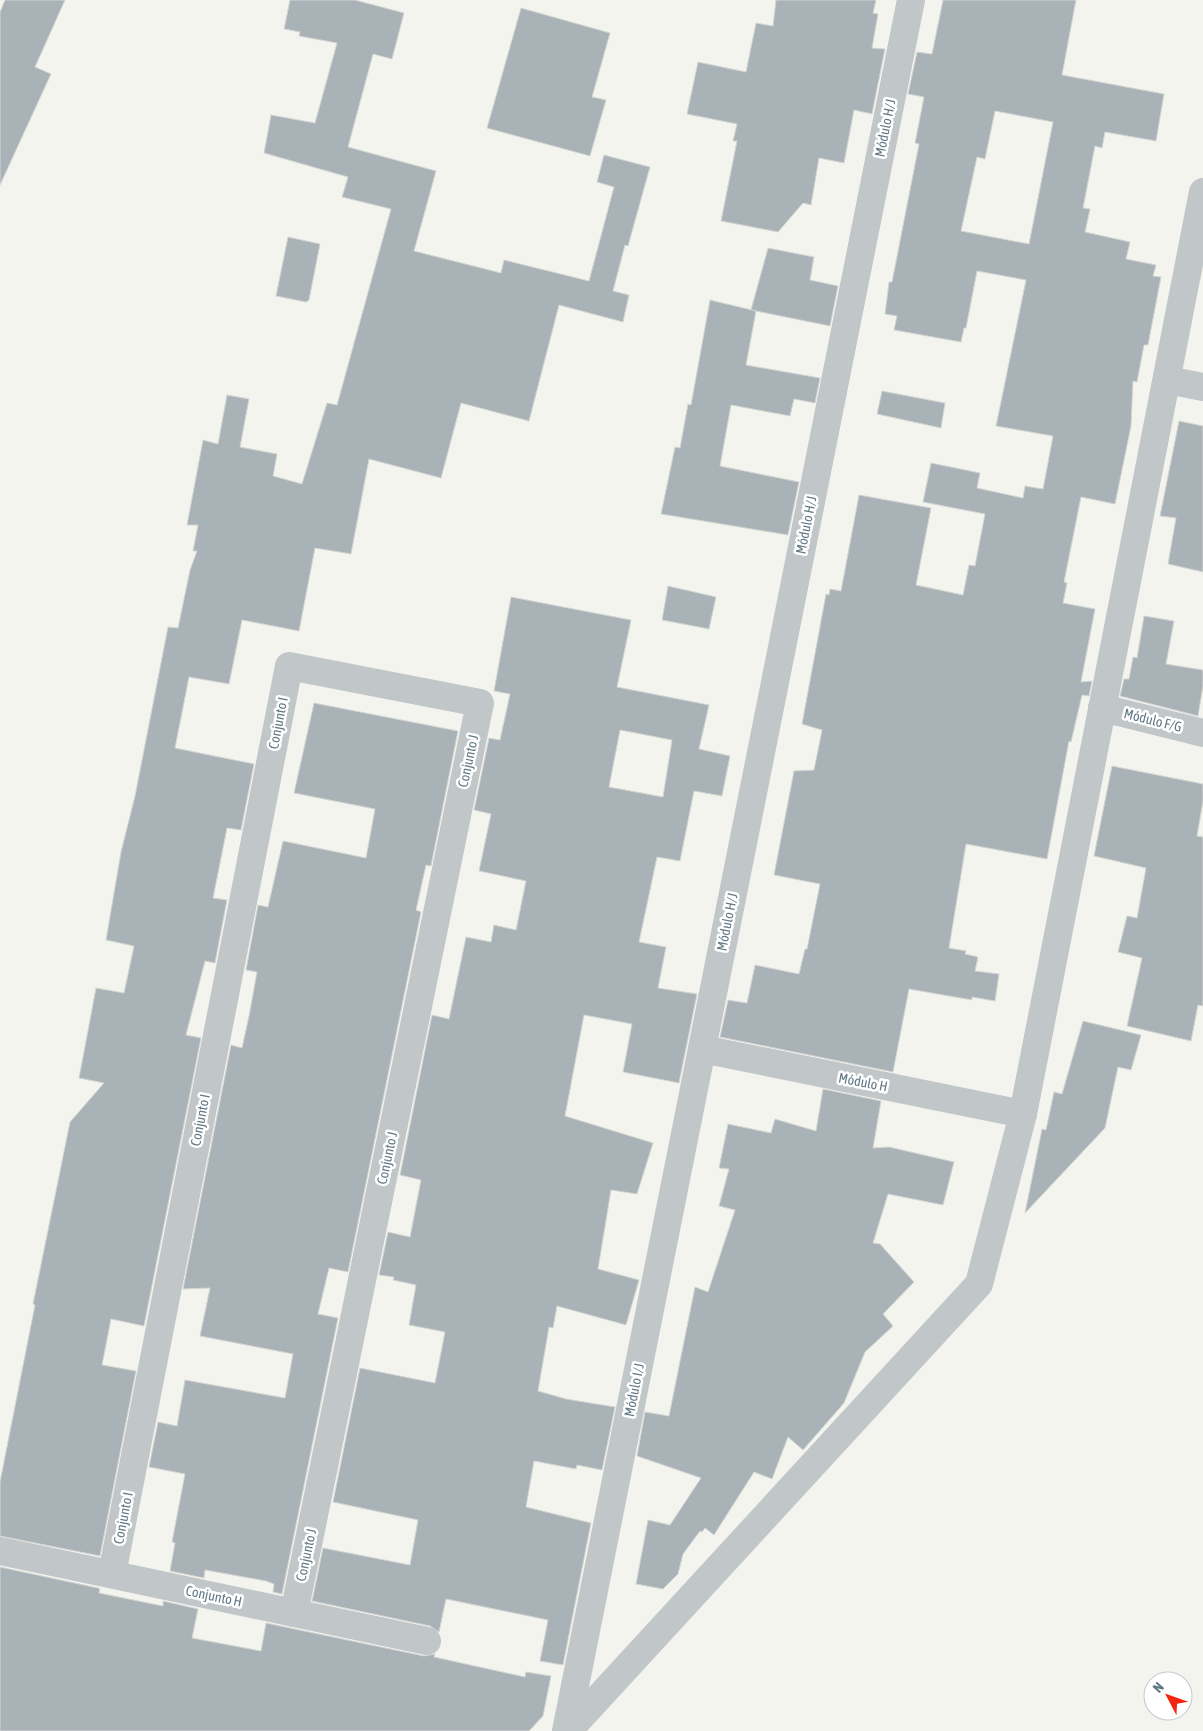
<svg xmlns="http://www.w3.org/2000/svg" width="1203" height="1731" font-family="'Asap Condensed',sans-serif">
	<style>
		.building { fill: #a9b3b7; stroke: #d5d5d2; fill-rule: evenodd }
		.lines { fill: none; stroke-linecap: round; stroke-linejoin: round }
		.street { stroke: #c1c6c8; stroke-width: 28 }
		.labels { text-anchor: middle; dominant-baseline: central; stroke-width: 5; stroke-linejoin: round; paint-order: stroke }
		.street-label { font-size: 14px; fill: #607883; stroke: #fff }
	</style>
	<rect width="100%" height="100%" fill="#f4f4ef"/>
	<g class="building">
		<path d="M5 0H65L35 67 51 74 0 185V12Z"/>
		<path d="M290 0H355L404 13 392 59 373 54 348 147 436 171 414 251 501 273 504 260 589 281 614 187 597 182 604 155 650 167 628 246 625 245 613 291 629 295 623 322 559 305 529 421 461 403 441 478 369 459 351 554 315 548 299 631 242 620 229 684 189 677 175 748 254 764 241 830 227 828 213 898 227 900 215 963 205 961 186 1035 201 1038 144 1326 111 1319 102 1365 136 1371 100 1556 0 1536V1482L35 1305 33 1304 70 1122 104 1083 79 1078 96 988 124 993 134 946 106 940 121 852 135 796 168 627 178 628 190 570 197 551H193L198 525H187L203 440 218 444 227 395 249 399 240 447 277 454 273 476 302 484 327 403 337 405 391 209 342 197 348 177 264 153 271 115 315 123 337 43 299 36 300 32 284 29Z"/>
		<path d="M776 0H876L873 13 878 14 872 48 885 49 872 114 854 110 844 163 819 158 811 205 803 203 778 232 721 221 737 141H733L737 124 687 114 698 62 746 72 756 23 773 26Z"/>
		<path d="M943 0H1076L1062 75 1164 94 1156 141 1105 132 1102 148 1095 146 1083 208 1090 209 1085 232 1130 242 1126 259 1156 265 1153 276 1161 277 1148 345H1144L1137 382 1133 381 1131 426 1115 504 1081 497 1064 582 1067 583 1063 603 1095 609 1081 682 1092 681 1089 696 1082 695 1071 742 1069 741 1047 859 966 844 949 948 966 951 965 954 978 957 975 971 999 974 995 1001 972 997V1000L909 989 893 1072 720 1037 728 1000 747 1003 755 965 799 974 805 949H807L820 884 774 875 794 771 814 770 822 730 802 724 826 594 829 595 830 589 841 591 859 495 931 508 916 585 963 595 969 565 975 566 985 514 923 502 931 463 980 473 977 488 1023 498 1025 486 1043 489 1053 436 996 426 1026 280 977 271 966 328H964L961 342 894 330 897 316 885 314 889 282H892L919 144 915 143 924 97 908 94 917 52 932 54ZM995 111 1053 122 1029 244 961 231 977 157 985 159Z"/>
		<path d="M521 8 610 33 592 97 606 100 590 156 487 128Z"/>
		<path d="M288 237 320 244 309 300 306 302 276 296Z"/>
		<path d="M768 248 814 257 810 280 838 286 830 326 751 310Z"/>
		<path d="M710 300 756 311 746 365 820 378 815 403 794 399 790 416 731 405 720 466 799 482 788 535 661 514 675 447 680 448 688 404 691 405Z"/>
		<path d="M882 391 945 403 941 428 877 414Z"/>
		<path d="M1179 421 1203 426V572L1168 564 1176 518 1160 516Z"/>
		<path d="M668 586 716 597 709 629 662 620Z"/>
		<path d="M511 597 631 620 617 687 709 705 699 749 730 756 722 796 694 791 680 861 657 857 639 942 666 947 658 988 697 994 679 1083 623 1072 632 1024 584 1015 565 1116 653 1143 637 1194 611 1190 598 1269 639 1280 626 1325 557 1306 553 1328 549 1327 538 1391 566 1399 615 1407 602 1470 577 1465 576 1469 534 1461 526 1507 591 1523 563 1665 540 1661 548 1620 446 1599 439 1632 430 1626 312 1601 323 1548 410 1565 418 1520 333 1502 360 1368 435 1383 445 1332 409 1325 416 1285 393 1280 394 1277 379 1275 388 1232 410 1237 421 1180 400 1175 432 1015 449 1019 466 937 491 942 494 925 516 930 526 881 479 871 491 814 474 810 489 738 500 740 510 694 494 691ZM620 730 672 740 663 797 609 787Z"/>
		<path d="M1144 616 1174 621 1166 664 1203 670V686L1198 716 1120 696 1124 679H1129L1133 657 1137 658Z"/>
		<path d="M314 703 458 731 431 866 426 865 416 910 421 912 348 1272 329 1268 318 1314 338 1318 282 1594 273 1592 274 1584 266 1581 205 1570 204 1578 170 1571 175 1543 172 1542 185 1474 149 1467 158 1422 177 1426 185 1380 285 1398 293 1354 200 1336 210 1288 183 1289 231 1045 242 1048 249 1016 257 972 246 970 258 905 268 907 283 841 366 858 375 809 294 793Z"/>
		<path d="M1112 766 1203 784V801L1197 836 1203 837V1006L1198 1005 1191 1041 1127 1026 1142 958 1118 952 1127 916 1137 918 1146 868 1094 856Z"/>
		<path d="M1083 1021 1141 1035 1131 1070 1118 1067 1105 1128 1025 1213 1042 1129 1046 1130 1054 1092 1062 1094Z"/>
		<path d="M823 1089 881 1101 873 1148 889 1147 954 1162 943 1205 888 1194 873 1243 880 1244 914 1282 883 1314 893 1326 865 1352 844 1403 803 1450 788 1437 772 1479 754 1472 714 1535 705 1528 702 1532 700 1531 683 1554 678 1574 663 1589 636 1584 648 1520 670 1525 701 1478 637 1456 645 1412 669 1416 695 1287 708 1292 735 1210 719 1206 729 1169 719 1168 728 1124 771 1133 775 1119 816 1131Z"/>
		<path d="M0 1567 98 1588 100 1589 99 1593 163 1606V1601L198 1609 192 1638 261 1651 266 1623 424 1656 435 1654 434 1657 525 1677 526 1672 551 1676 543 1716 529 1731H0Z"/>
	</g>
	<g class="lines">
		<g class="street">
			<path d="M1167 380 1203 387"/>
			<path d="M1102 708 1203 733"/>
			<path d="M702 1049 1023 1114"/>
			<path d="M0 1551 427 1641"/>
			<path d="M112 1574 289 666 480 703 294 1613"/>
			<path d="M566 1731 911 0"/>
			<path d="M568 1731 979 1284 1023 1114 1203 192"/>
		</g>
	</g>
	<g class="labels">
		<g class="street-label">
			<text transform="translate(885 128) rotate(-79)">Módulo H/J</text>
			<text transform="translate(806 525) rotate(-79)">Módulo H/J</text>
			<text transform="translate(1153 720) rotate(14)">Módulo F/G</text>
			<text transform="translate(278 723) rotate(-79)">Conjunto I</text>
			<text transform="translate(468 761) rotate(-78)">Conjunto J</text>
			<text transform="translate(727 922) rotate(-79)">Módulo H/J</text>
			<text transform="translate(863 1082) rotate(11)">Módulo H</text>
			<text transform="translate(200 1120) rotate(-79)">Conjunto I</text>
			<text transform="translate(387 1158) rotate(-78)">Conjunto J</text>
			<text transform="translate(634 1390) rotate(-79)">Módulo I/J</text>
			<text transform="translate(123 1518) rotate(-79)">Conjunto I</text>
			<text transform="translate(306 1555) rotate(-78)">Conjunto J</text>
			<text transform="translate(214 1596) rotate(12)">Conjunto H</text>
		</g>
	</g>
	<g transform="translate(1168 1696) rotate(311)"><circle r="24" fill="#ffffff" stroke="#bfc9cd"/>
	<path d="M0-4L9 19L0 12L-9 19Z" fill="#f42610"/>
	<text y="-8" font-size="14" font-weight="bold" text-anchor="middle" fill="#607883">N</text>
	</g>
</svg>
